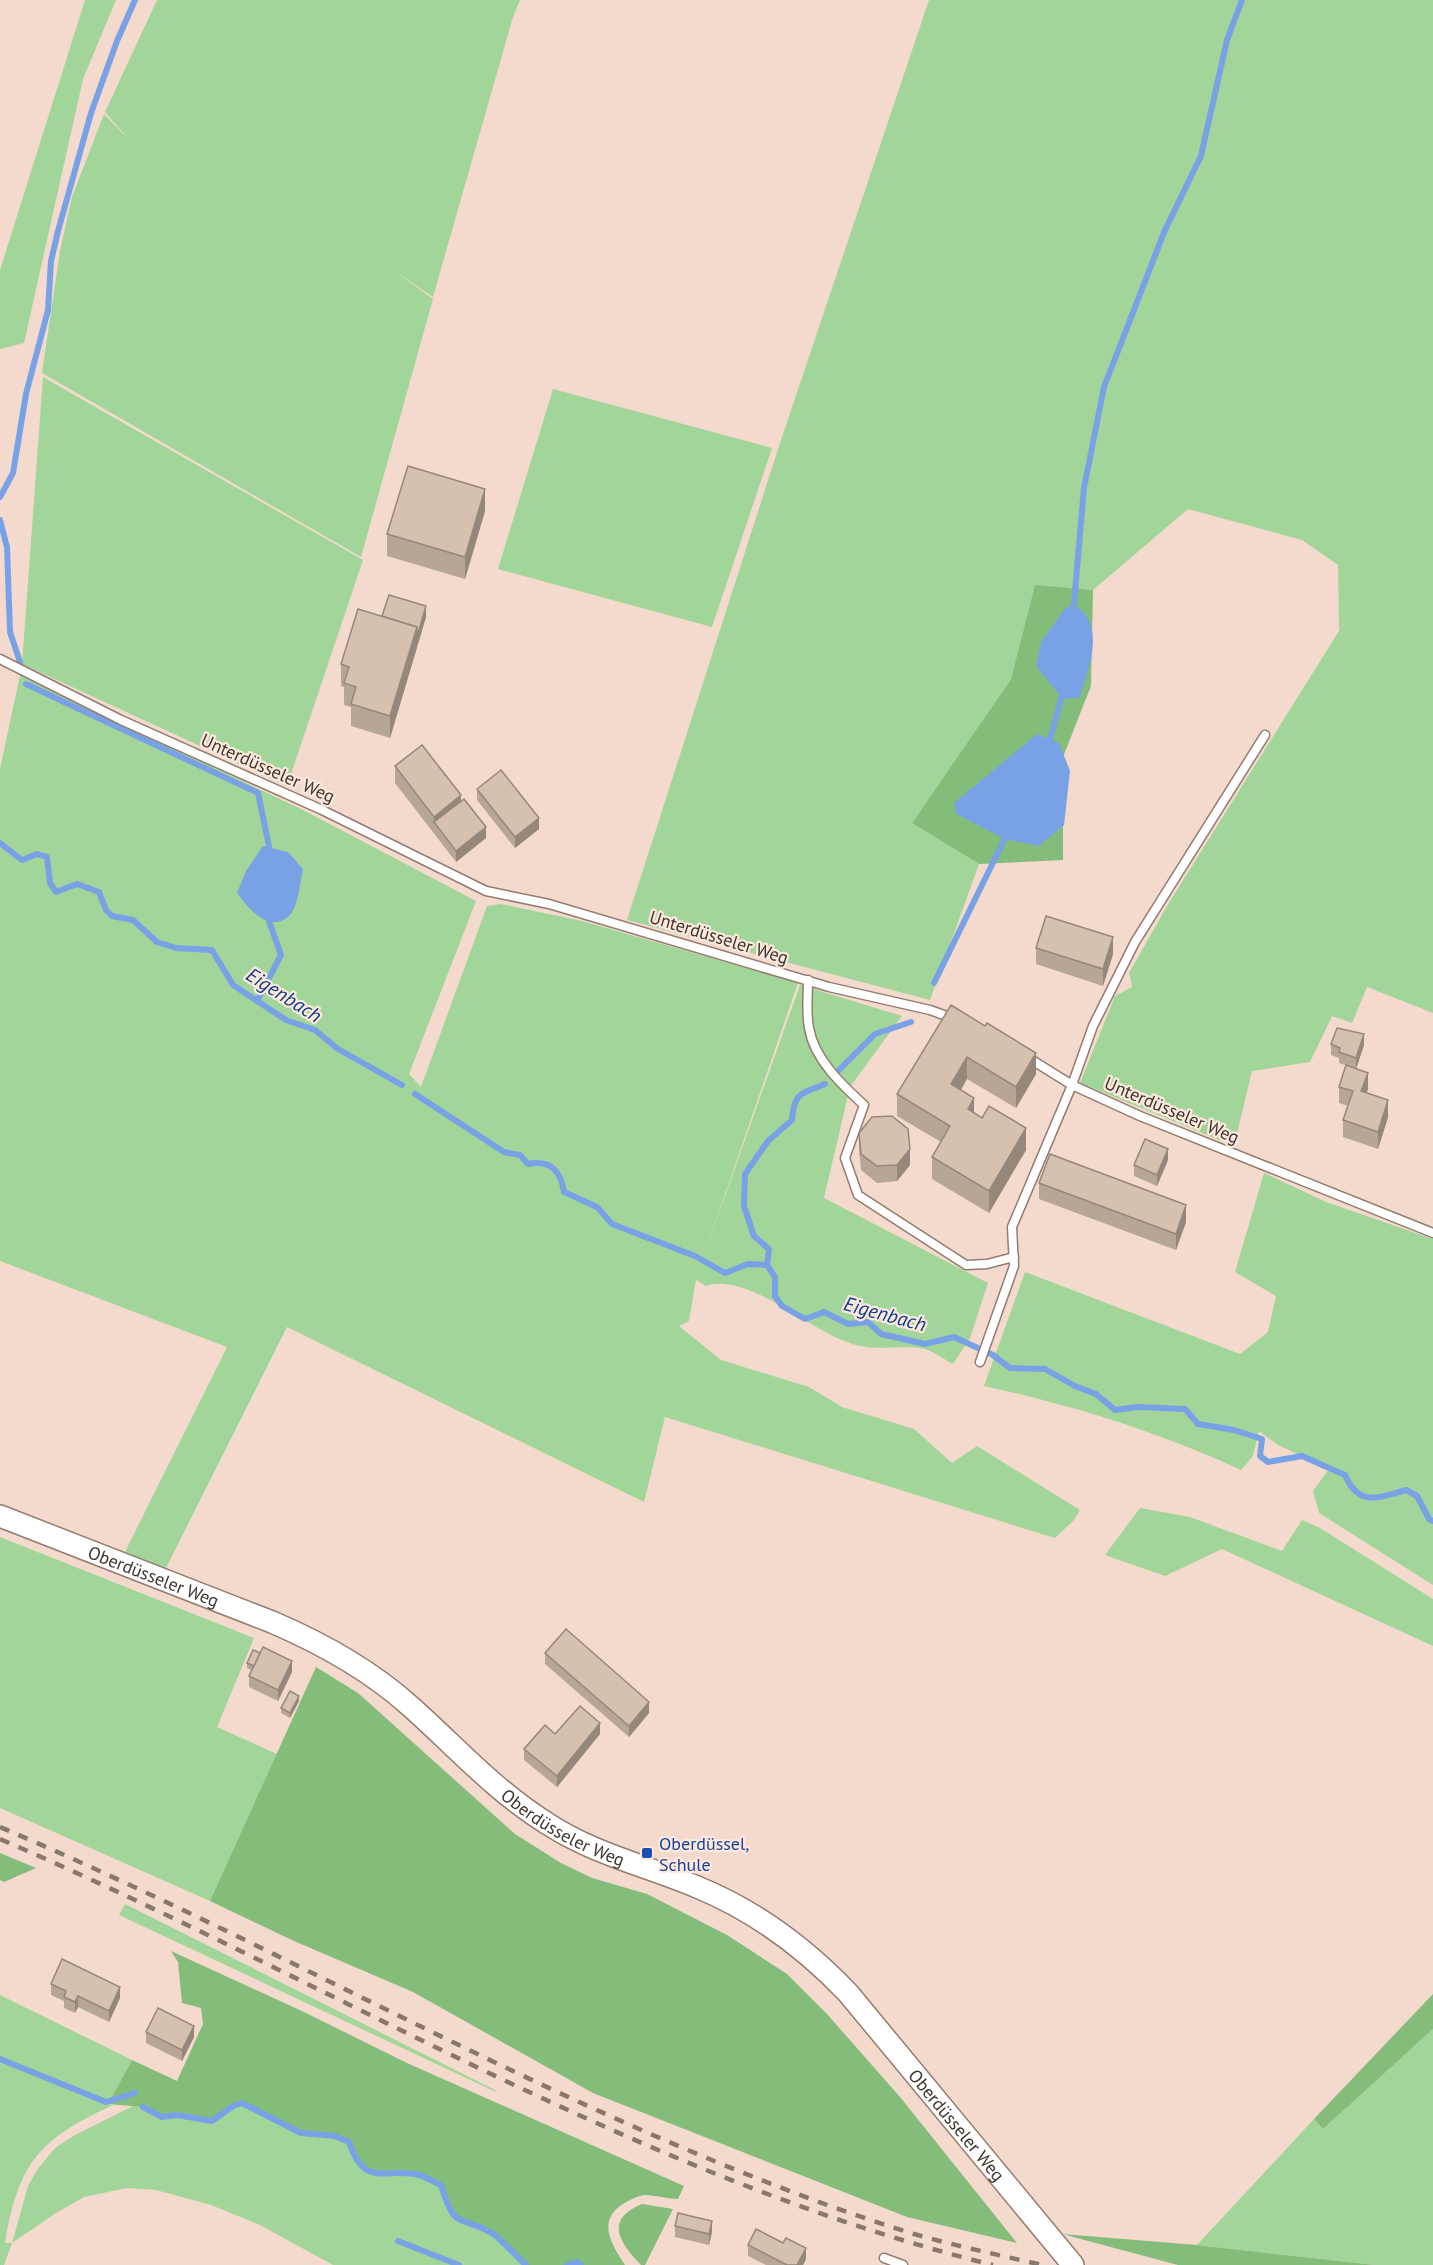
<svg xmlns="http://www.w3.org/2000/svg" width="1433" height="2265" font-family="'PT Sans',sans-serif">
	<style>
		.green { fill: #a2d599 }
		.forest { fill: #84bc7a }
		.water { fill: #79a2e6 }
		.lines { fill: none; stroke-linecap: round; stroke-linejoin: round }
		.stream { stroke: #79a2e6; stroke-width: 6 }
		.service-casing { stroke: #937c6f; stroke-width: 11 }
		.tertiary-casing { stroke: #937c6f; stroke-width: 24 }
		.service { stroke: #fff; stroke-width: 8 }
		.tertiary { stroke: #fff; stroke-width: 21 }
		.rail { stroke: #87776e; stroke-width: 4.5; stroke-dasharray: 10 10; stroke-linecap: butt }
		.wall { fill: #b7a696 }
		.shaded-wall { fill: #95877a }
		.building { fill: #d5c1ae; stroke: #95877a; stroke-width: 1.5 }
		.transit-dot { fill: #1a4fb4; stroke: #fde8dd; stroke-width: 2 }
		.labels { text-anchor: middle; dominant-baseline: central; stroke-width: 4.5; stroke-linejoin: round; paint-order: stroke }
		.street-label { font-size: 18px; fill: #3f352f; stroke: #fde8dd }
		.transit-label { font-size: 18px; fill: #164399; stroke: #fde8dd; text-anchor: start }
		.water-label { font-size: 20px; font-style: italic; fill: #0b3d8b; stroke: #fde8dd }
	</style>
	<rect width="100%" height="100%" fill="#f4dacc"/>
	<g class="green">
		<path d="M85 0H116L83 79 24 343 0 349V270Z"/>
		<path d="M157 0H520L513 17 433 297 393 270 433 299 361 557 42 373 60 251 72 197 104 114 130 141 105 112Z"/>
		<path d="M929 0H1433V1013L1367 987 1352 1023 1332 1016 1310 1062 1252 1071 1234 1146 1080 1083 1115 996 1132 987 1129 973 1167 906 1349 615 1339 630 1338 565 1302 540 1188 509 1093 590 1035 586 1011 679 912 823 979 864 930 1000 627 920 780 443Z"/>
		<path d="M43 377 363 560 287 786 22 664Z"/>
		<path d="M553 389 772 448 712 627 498 569Z"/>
		<path d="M20 675 305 811 476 901 409 1074 421 1087 487 906 501 904 582 921 798 983 704 1255 800 985 902 1016 850 1087 824 1198 988 1283 970 1338 953 1364C943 1359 931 1349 920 1348 886 1345 870 1354 835 1337 801 1321 743 1273 706 1286L696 1280 689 1321 679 1326 721 1360 809 1387 842 1407 914 1429 952 1463 977 1446 1080 1510 1074 1520 1055 1538 665 1417 644 1502 287 1327 165 1570 124 1554 227 1347 0 1261V769Z"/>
		<path d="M1264 1173 1326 1202 1433 1239V1585L1319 1513 1313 1491 1329 1469 1278 1445 1259 1431 1253 1456 1241 1470C1159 1432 1072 1405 984 1386L1025 1272 1240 1354 1268 1332 1276 1296 1235 1272Z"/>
		<path d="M1140 1508 1190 1517 1282 1551 1302 1520 1320 1528 1433 1599V1646L1222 1549 1165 1576 1105 1555Z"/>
		<path d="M0 1537 254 1638 217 1727 277 1754 210 1901 0 1808Z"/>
		<path d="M125 1904 495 2090 496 2092 119 1915Z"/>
		<path d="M0 1995 132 2060 108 2104 113 2105C40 2139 19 2161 5 2243H12L28 2186 37 2170 55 2148 75 2135 133 2106 143 2107 162 2117 177 2115 212 2121 233 2106 242 2103 301 2133 335 2136 349 2142 356 2162 420 2175 441 2185C455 2231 458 2214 492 2233 498 2236 518 2258 526 2265H333L260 2225 211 2205 156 2190 127 2188 84 2197 56 2213 12 2243 4 2265H0Z"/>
		<path d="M1433 2029V2265H1375L1197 2245 1314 2119 1323 2129Z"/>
	</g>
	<g class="forest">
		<path d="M1035 585 1093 590 1091 686 1063 757V860L979 864 912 823 1011 679Z"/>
		<path d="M316 1667 358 1693 515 1834 561 1863 592 1878 647 1894 727 1935 787 1974 827 2014 900 2097 1017 2243 907 2217 593 2093 413 1992 294 1941 210 1901Z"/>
		<path d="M0 1853 36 1868 4 1882 0 1880Z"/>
		<path d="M171 1951 304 2012 407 2063 684 2186 678 2199C667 2199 656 2195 645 2195 637 2196 629 2200 623 2204 596 2221 612 2245 625 2265H581L577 2262 567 2265H526C518 2258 498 2236 492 2233 457 2213 456 2231 441 2185 434 2182 426 2177 419 2175 383 2167 366 2189 349 2142L335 2136 301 2133 242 2103 233 2106 212 2121 177 2115 162 2117 143 2107 108 2104 132 2060 177 2081 203 2024 201 2008 182 2003 178 1962Z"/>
		<path d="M1433 1994V2029L1323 2129 1314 2119Z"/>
		<path d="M642 2204 673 2209 645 2265H641C619 2242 604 2220 642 2204Z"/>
		<path d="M1062 2234 1197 2245 1375 2265H1178Z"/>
	</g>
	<g class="water">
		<path d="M1074 605C1107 623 1089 671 1079 698L1063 699 1036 666 1041 642 1066 607Z"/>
		<path d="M1037 734 1059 743 1070 771 1064 825 1039 846 1005 839 956 814 954 803Z"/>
		<path d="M263 846 288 852 303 869C300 882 299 904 290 915 270 935 248 908 237 893L246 871Z"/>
	</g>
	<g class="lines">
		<g class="stream">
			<path d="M0 497 13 473 26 394 48 310 51 261 58 231 91 113 117 41 135 0"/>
			<path d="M0 520 7 547 10 632 20 662"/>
			<path d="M1073 614 1084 488 1104 387 1165 230 1201 156 1227 40 1242 0"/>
			<path d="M26 684 258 793 271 856"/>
			<path d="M1048 746 1063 692"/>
			<path d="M0 843 22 860 37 854 47 857 50 883 56 892 77 884 99 892 106 910 112 916 133 920 157 942 176 948 212 950 233 985 286 1020 315 1030 338 1049 402 1085"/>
			<path d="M934 983 1007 834"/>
			<path d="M257 1001 281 955 269 921 270 914"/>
			<path d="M839 1070 875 1034 911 1022"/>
			<path d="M415 1094 504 1152 520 1155 528 1164C551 1159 561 1172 564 1192L597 1207 612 1224 695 1256 725 1273 748 1264 767 1265 775 1277V1296L782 1306 805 1319 824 1312 848 1324 868 1322 881 1334 925 1344 954 1337 993 1355 1010 1368 1045 1369 1075 1386 1096 1394 1115 1410 1137 1407 1185 1409 1198 1424 1234 1430 1262 1439 1260 1456 1268 1462 1302 1456 1345 1475C1359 1507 1377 1498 1406 1490L1417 1496 1429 1519 1433 1521"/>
			<path d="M767 1265 769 1249 754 1236 744 1206 745 1174 768 1141 792 1120C794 1092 801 1094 825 1084"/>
			<path d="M0 2059 106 2102 135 2093"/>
			<path d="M143 2107 162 2117 177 2115 212 2121 233 2106 242 2103 301 2133 335 2136 349 2142C365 2189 384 2167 419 2175 426 2177 434 2182 441 2185 455 2231 458 2214 492 2233 498 2236 518 2258 526 2265"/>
			<path d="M398 2241 459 2265"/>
			<path d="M567 2265 577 2262 581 2265"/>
		</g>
		<g class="service-casing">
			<g id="service">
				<path d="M0 659 121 720 320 809 486 891 549 904 829 987 930 1010 955 1019"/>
				<path d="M808 980C808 996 806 1013 809 1028 814 1059 842 1085 864 1105L845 1158 858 1195 966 1265 987 1264 1014 1257"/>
				<path d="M1027 1057 1072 1085 1140 1116 1433 1233"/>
				<path d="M980 1362 1014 1266 1012 1227 1072 1085 1093 1026 1135 942 1265 735"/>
				<path d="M884 2258 903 2265"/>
			</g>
		</g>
		<g class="tertiary-casing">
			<g id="tertiary">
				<path id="s1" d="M0 1516 272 1622C321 1643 370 1670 410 1706 455 1746 496 1792 548 1824 594 1854 647 1866 697 1887 756 1911 805 1948 848 1993L1073 2265"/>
			</g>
		</g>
		<use href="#service" class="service"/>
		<use href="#tertiary" class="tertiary"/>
		<g class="rail">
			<path d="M0 1827C257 1936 499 2077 759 2179 809 2199 862 2218 914 2234 956 2246 999 2255 1042 2265"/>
			<path d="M0 1839C331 1981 640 2178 993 2265"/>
		</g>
	</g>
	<g class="wall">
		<path d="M485 511 465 579 387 556V534Z"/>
		<path d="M426 617 390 738 351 726V707L344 705V687L341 686V664Z"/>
		<path d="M395 766 461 801 486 838 456 862 395 783Z"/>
		<path d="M477 789 539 829 515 848 477 800Z"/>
		<path d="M1036 948 1113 954 1103 986 1036 964Z"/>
		<path d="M951 1005 1036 1074 1016 1108 967 1079 961 1090 974 1113 1026 1150 989 1213 932 1179V1157L941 1142 897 1116V1094Z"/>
		<path d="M1331 1044 1364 1045 1356 1069 1368 1089 1366 1093 1388 1117 1378 1149 1343 1137V1120L1348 1106 1339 1103V1087L1355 1068 1339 1063V1058L1331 1055Z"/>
		<path d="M859 1133 910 1165 897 1181 877 1183 861 1170 859 1150Z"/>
		<path d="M1168 1160 1157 1186 1134 1176V1165Z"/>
		<path d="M1039 1183 1186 1222 1176 1250 1039 1199Z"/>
		<path d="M545 1653 649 1713 629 1737 545 1664Z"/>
		<path d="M247 1663 292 1672 278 1701 249 1687V1676L251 1670 247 1668Z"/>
		<path d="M299 1701 290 1718 281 1713V1708Z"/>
		<path d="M555 1734H600L557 1787 524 1760V1749Z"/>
		<path d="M51 1984 120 1998 109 2022 78 2007 75 2013 64 2008V2001L51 1995Z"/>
		<path d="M146 2032 194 2037 182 2061 146 2043Z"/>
		<path d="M675 2226 712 2232 709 2245 675 2237Z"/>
		<path d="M748 2245 806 2259 803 2265H766L748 2256Z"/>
	</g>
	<g class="shaded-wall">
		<path d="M485 489V511L465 579V557Z"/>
		<path d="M426 606V617L390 738V716L417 627Z"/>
		<path d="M461 795V812L434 822V817Z"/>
		<path d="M539 818V829L515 848V837Z"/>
		<path d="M486 827V838L456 862V851Z"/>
		<path d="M1113 937V954L1103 986V969Z"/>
		<path d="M1364 1034V1045L1356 1069V1058Z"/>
		<path d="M1036 1053V1074L1016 1108V1087Z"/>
		<path d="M967 1057V1079L951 1106V1084Z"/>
		<path d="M1368 1073V1089L1361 1108V1091Z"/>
		<path d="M974 1098V1119L968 1109Z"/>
		<path d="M1388 1100V1117L1378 1149V1132Z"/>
		<path d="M1026 1128V1150L989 1213V1191Z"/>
		<path d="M910 1149V1165L897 1181V1165Z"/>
		<path d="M1168 1149V1160L1157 1186V1175Z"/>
		<path d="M1186 1205V1222L1176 1250V1234Z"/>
		<path d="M292 1661V1672L278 1701V1690Z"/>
		<path d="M299 1696V1701L290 1718V1713Z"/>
		<path d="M649 1702V1713L629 1737V1726Z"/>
		<path d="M600 1723V1734L557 1787V1776Z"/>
		<path d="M120 1987V1998L109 2022V2011Z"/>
		<path d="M78 1996V2007L75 2013V2002Z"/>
		<path d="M194 2026V2037L182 2061V2050Z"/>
		<path d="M712 2221V2232L709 2245V2234Z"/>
		<path d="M806 2248V2259L803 2265H797Z"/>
	</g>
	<g class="building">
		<path d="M408 466 485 489 465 557 387 534Z"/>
		<path d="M389 595 426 606 417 637V627L382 616Z"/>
		<path d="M358 609 417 627 390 716 351 704 356 687 344 683 349 667 341 664Z"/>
		<path d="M422 745 461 795 434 817 395 766Z"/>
		<path d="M501 770 539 818 515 837 477 789Z"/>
		<path d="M464 799 486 827 456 851 434 822Z"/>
		<path d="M1046 916 1113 937 1103 969 1036 948Z"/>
		<path d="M951 1005 985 1026 987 1023 1036 1053 1016 1087 967 1057 951 1084 974 1098 968 1109 982 1118 989 1106 1026 1128 989 1191 932 1157 950 1126 897 1094Z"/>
		<path d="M1337 1028 1364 1034 1356 1058 1339 1052 1340 1048 1331 1044Z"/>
		<path d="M1346 1065 1368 1073 1361 1091 1388 1100 1378 1132 1343 1120 1353 1091 1339 1087Z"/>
		<path d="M892 1116 908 1129 910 1149 897 1165 877 1166 861 1154 859 1133 872 1117Z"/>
		<path d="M1145 1139 1168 1149 1157 1175 1134 1165Z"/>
		<path d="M1050 1154 1186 1205 1176 1234 1039 1183Z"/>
		<path d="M566 1629 649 1702 629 1726 545 1653Z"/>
		<path d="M263 1647 292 1661 278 1690 249 1676Z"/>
		<path d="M253 1650 260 1653 254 1666 247 1663Z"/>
		<path d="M290 1691 299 1696 290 1713 281 1708Z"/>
		<path d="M580 1706 600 1723 557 1776 524 1749 545 1725 555 1734Z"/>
		<path d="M62 1959 120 1987 109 2011 78 1996 75 2002 64 1997 66 1991 51 1984Z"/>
		<path d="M158 2008 194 2026 182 2050 146 2032Z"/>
		<path d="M678 2213 712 2221 709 2234 675 2226Z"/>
		<path d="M756 2229 783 2243 786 2238 806 2248 797 2265H787L748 2245Z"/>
	</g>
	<rect class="transit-dot" x="641" y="1847" width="12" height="12" rx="3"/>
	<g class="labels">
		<g class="street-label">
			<text transform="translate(268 768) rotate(24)">Unterdüsseler Weg</text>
			<text transform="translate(719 937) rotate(17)">Unterdüsseler Weg</text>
			<text transform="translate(1172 1110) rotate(23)">Unterdüsseler Weg</text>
			<text stroke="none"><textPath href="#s1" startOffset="165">Oberdüsseler Weg</textPath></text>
			<text stroke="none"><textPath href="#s1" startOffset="651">Oberdüsseler Weg</textPath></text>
			<text stroke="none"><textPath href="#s1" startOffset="1155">Oberdüsseler Weg</textPath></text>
		</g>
		<g class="transit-label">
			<text x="659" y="1843">Oberdüssel,<tspan x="659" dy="21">Schule</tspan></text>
		</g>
		<g class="water-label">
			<text transform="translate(284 995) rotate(32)">Eigenbach</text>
			<text transform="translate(885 1314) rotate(15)">Eigenbach</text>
		</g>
	</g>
</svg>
